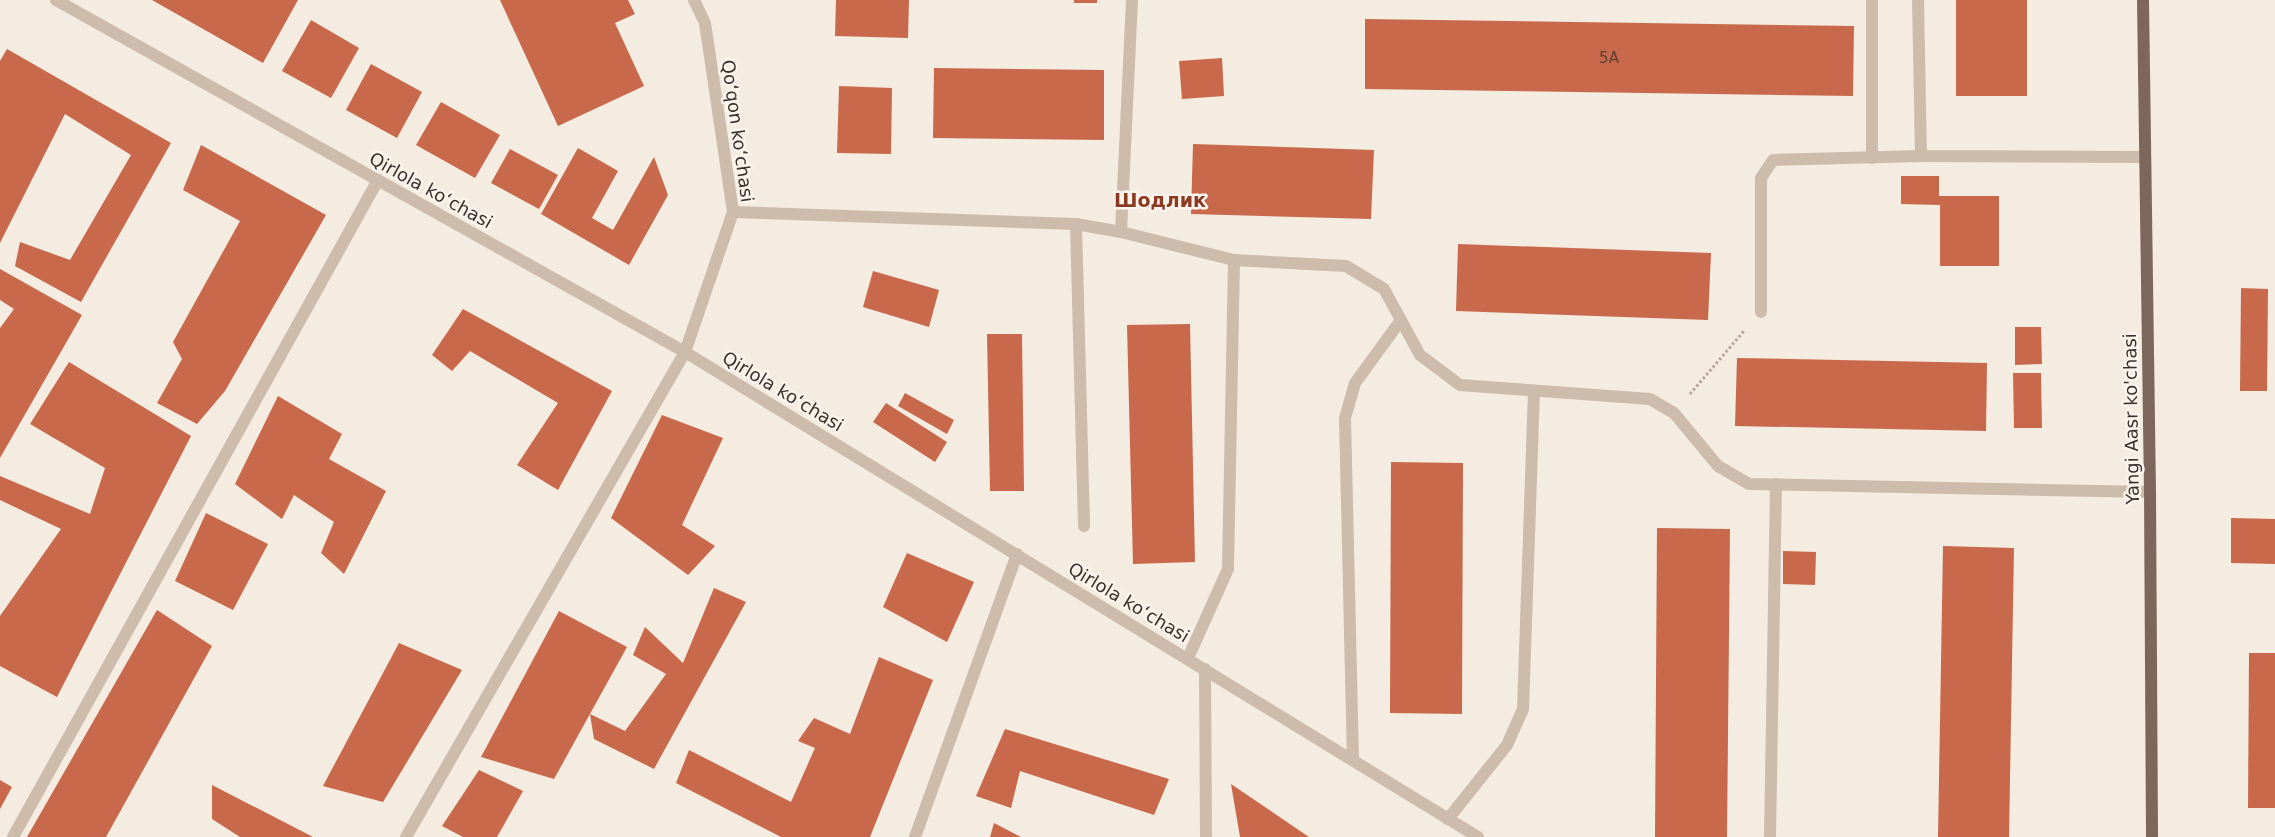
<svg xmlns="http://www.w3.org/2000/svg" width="2275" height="837" font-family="'DejaVu Sans',sans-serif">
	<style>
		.building { fill: #c8694b }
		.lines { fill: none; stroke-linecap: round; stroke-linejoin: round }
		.path { stroke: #b9a596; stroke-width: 3; stroke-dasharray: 2.5 2.5; stroke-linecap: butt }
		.minor { stroke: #cdbbac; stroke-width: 12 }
		.major { stroke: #7d675c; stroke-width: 12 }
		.labels { text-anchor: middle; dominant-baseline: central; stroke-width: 5; stroke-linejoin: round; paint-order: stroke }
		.number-label { font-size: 15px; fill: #5e3e33 }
		.street-label { font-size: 18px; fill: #3b302b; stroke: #fbf5ee }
		.neighbourhood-label { font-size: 19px; font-weight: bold; fill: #8c3b22; stroke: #fbf5ee }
	</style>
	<rect width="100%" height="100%" fill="#f4ebe1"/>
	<g class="building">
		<path d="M152 0H298L263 63Z"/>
		<path d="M500 0H628L635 14 615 23 644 86 558 126Z"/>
		<path d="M836 0H909L908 38 835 36Z"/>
		<rect x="1074" y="0" width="23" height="3"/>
		<rect x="1956" y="0" width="71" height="96"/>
		<path d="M1365 19 1854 26 1853 96 1365 89Z"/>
		<path d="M311 20 359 48 331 98 282 71Z"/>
		<path d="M7 49 171 143 81 302 15 266 20 242 70 260 131 155 65 114 0 243V61Z"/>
		<path d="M1222 58 1224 96 1182 99 1179 61Z"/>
		<path d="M371 64 422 92 397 138 346 110Z"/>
		<path d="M934 68 1104 70V140L933 138Z"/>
		<path d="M839 86 892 88 891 154 837 153Z"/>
		<path d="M441 102 500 135 475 178 416 145Z"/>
		<path d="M1193 144 1374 150 1371 219 1191 214Z"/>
		<path d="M201 145 326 215 225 391 197 424 157 403 182 359 173 342 240 221 183 190Z"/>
		<path d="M578 148 618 171 592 218 613 230 654 157 668 195 629 265 541 214Z"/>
		<path d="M510 149 558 175 539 209 491 183Z"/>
		<path d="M1901 176H1939V196H1999V266H1940V205L1901 204Z"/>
		<path d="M1458 244 1711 253 1708 320 1456 311Z"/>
		<path d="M0 269 82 315 0 458V328L14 309 0 300Z"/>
		<path d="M873 271 939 290 929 327 863 307Z"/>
		<path d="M2241 288 2268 289 2267 391H2240Z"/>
		<path d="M463 309 612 391 558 490 517 465 558 403 470 351 452 371 432 355Z"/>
		<path d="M1190 324 1195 562 1133 564 1127 325Z"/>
		<path d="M2015 327H2041L2042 364 2015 365Z"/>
		<path d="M987 334H1022L1024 491H990Z"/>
		<path d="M1737 358 1987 363 1986 431 1735 426Z"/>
		<path d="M69 362 191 436 57 697 0 666V616L61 529 0 500V476L90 514 105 468 30 424Z"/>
		<path d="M2013 373H2041L2042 428H2014Z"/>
		<path d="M905 393 954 420 947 434 898 406Z"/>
		<path d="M278 396 342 434 329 459 386 491 344 574 321 553 334 522 294 495 282 519 235 484Z"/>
		<path d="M886 403 947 442 935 462 873 422Z"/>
		<path d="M662 415 723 438 682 525 715 546 688 575 611 518Z"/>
		<path d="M1391 462 1463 463 1462 714 1390 713Z"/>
		<path d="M206 513 268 544 233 610 175 581Z"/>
		<path d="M2231 518 2275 519V564L2231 563Z"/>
		<path d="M1657 528 1730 529 1727 837H1655Z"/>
		<path d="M1943 546 2014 548 2009 837H1938Z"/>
		<path d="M1783 551 1816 552 1815 585 1783 584Z"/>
		<path d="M907 553 974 582 947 642 883 607Z"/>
		<path d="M714 588 746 602 654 769 594 739 590 714 625 731 666 674 633 655 645 627 683 663Z"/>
		<path d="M157 610 212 646 106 837H27Z"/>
		<path d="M559 611 627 647 554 779 481 757Z"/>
		<path d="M399 643 462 670 383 802 323 786Z"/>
		<path d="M2249 653H2275V808H2248Z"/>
		<path d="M879 657 933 680 870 837H781L676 783 689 750 791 802 815 748 798 741 814 718 850 734Z"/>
		<path d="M1005 729 1169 779 1154 815 1020 771 1011 808 976 796Z"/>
		<path d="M479 770 523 791 497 837H463L442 826Z"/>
		<path d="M0 780 12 787 0 809Z"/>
		<path d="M1231 784 1309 837H1240Z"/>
		<path d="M212 785 313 837H240L212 819Z"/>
		<path d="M994 823 1021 837H990Z"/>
	</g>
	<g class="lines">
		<path class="path" d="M1690 394 1744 331"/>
		<g class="minor">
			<path d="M56 0 685 352 1478 837"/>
			<path d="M1918 0 1921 156 2144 157"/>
			<path d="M1872 158V0"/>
			<path d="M733 212 1076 224 1121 232 1234 260 1346 266 1384 289 1420 355 1460 385 1650 399 1674 413 1718 466 1749 484 2150 492"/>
			<path d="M1076 224 1084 526"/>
			<path d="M1121 232 1132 0"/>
			<path d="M1761 312V178L1773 160 1921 156"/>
			<path d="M1188 658 1228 569 1234 260"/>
			<path d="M1205 669 1206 837"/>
			<path d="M1353 760 1345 418 1355 383 1401 320"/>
			<path d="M1448 819 1507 745 1523 709 1534 391"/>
			<path d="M13 837 378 180"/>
			<path d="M406 837 685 352 733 212 705 23 694 0"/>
			<path d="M915 837 1017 554"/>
			<path d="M1770 837 1776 484"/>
		</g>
		<path class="major" d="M2143 0 2150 492 2152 837"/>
	</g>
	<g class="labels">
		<g class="number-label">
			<text x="1609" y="58">5A</text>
		</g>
		<g class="street-label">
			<text transform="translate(738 131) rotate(82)">Qoʻqon koʻchasi</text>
			<text transform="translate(431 190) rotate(29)">Qirlola koʻchasi</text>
			<text transform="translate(783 391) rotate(31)">Qirlola koʻchasi</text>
			<text transform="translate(2131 419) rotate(-91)">Yangi Aasr ko'chasi</text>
			<text transform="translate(1129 602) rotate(31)">Qirlola koʻchasi</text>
		</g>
		<g class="neighbourhood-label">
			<text x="1160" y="200">Шодлик</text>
		</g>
	</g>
</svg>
